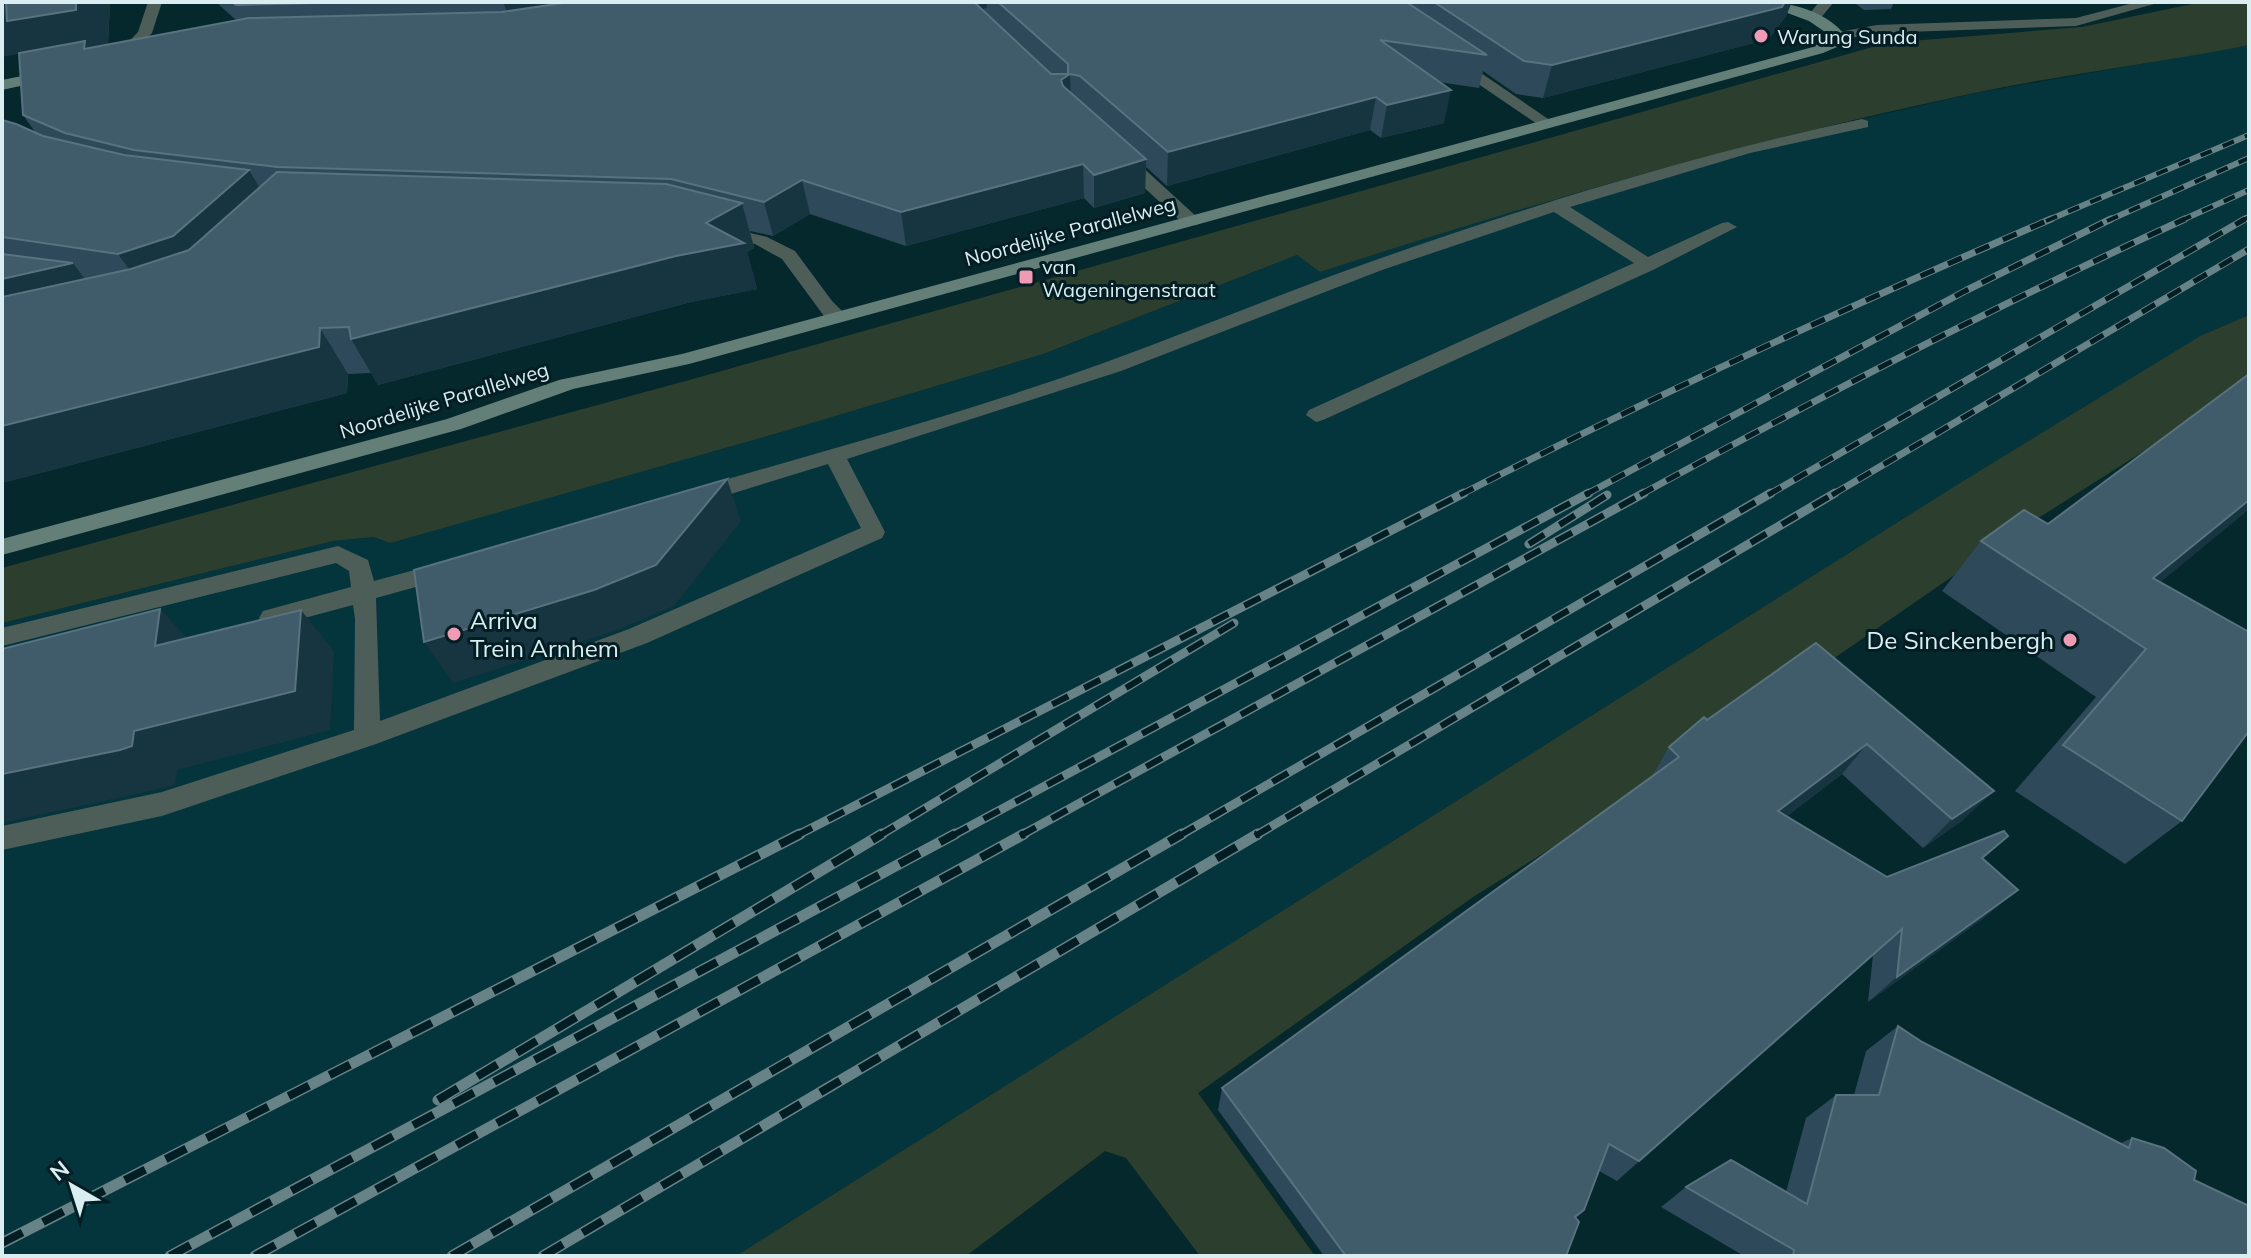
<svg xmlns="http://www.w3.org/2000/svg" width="2251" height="1258" font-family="Mulish,sans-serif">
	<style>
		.built { fill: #04353c }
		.green { fill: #2c3f2e }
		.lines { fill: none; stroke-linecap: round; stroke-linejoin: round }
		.lane { fill: #4d5e59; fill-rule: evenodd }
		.street { fill: #4d5e59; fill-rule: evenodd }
		.secondary { fill: #647f78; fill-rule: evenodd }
		.rail-far3-casing { stroke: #688387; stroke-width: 6 }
		.rail-far2-casing { stroke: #688387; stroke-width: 7 }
		.rail-far1-casing { stroke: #688387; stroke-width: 9 }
		.rail-casing { stroke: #688387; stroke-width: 11 }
		.rail-far3 { stroke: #001e23; stroke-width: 4; stroke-dasharray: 12; stroke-linecap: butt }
		.rail-far2 { stroke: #001e23; stroke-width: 5; stroke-dasharray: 15; stroke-linecap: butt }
		.rail-far1 { stroke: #001e23; stroke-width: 6; stroke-dasharray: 18; stroke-linecap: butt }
		.rail { stroke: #001e23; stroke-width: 8; stroke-dasharray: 23; stroke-linecap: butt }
		.wall { fill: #2e495a }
		.shaded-wall { fill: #163541 }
		.building { fill: #405b6a; stroke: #58727f; stroke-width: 2 }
		.poi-dot { fill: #f19ab3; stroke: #001e23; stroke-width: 3 }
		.labels { text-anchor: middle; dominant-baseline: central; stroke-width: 6; stroke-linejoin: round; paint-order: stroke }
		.far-poi-label { font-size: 20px; fill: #daedf0; stroke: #001e23; text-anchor: start }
		.far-street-label { font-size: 20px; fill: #daedf0; stroke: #001e23 }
		.poi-label { font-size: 24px; fill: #daedf0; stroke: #001e23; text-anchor: start }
	</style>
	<rect width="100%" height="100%" fill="#05282d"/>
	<path class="built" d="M2249 45V315L2200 336 1955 486 736 1256H2V623L333 541 375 537 390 542 785 431 1043 354 1297 255 1320 272 1499 214 1722 151 1976 93Z"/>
	<g class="green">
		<path d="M2202 2H2249V45C2158 63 2065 74 1974 93 1752 140 1535 202 1320 272L1297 255 1043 354 785 431 390 543 374 537 333 541 2 623V568L711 374 1887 43 2082 27Z"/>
		<path d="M2249 315V378L2210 409 2018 531 1638 794 1473 897 1198 1093 1315 1256H1200L1126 1158 1105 1151 966 1256H736L1955 486 2200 336Z"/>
	</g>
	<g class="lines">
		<g class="lane">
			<path d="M148 2H162L152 33 123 64H113V58L138 32Z"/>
			<path d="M1862 119 1868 121V127L1750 153 1570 207 1648 257 1722 223 1728 222 1737 227 1655 269 1323 420 1316 422 1306 415 1309 410 1634 263 1554 212 1382 270 1121 371 847 459 885 532 882 538 647 643 376 744 162 816 2 850V826L162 792 354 730 355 619 353 605 271 627 263 625 259 618 263 611 351 587 349 571 336 563 2 646V628L338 546 368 560 374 581 444 562 452 565 456 571 452 577 376 598 380 721 629 629 861 528 828 464 698 504 690 502 687 496 690 490C830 449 972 411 1109 361 1197 329 1282 293 1370 262 1531 205 1695 155 1862 119Z"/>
		</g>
		<g class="street">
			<path d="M1819 2H1834L1819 20H1809L1807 17Z"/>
			<path d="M2137 2H2161L2076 26 1877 33 1839 40 1832 36 1834 33 1877 25 2076 18Z"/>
			<path d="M1454 56 1459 58 1554 123 1552 126H1540L1449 64V58Z"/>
			<path d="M1122 153 1128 154 1197 217 1200 221 1197 225H1185L1116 162 1114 158 1116 154Z"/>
			<path d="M720 226 767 237 795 251 832 301 848 317 845 321H831L824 316 782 259 755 244 714 235 711 231Z"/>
		</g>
		<g class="secondary">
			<path d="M1758 2C1790 2 1825 10 1846 36L1837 47 1823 53 689 364 573 389 461 429 2 555V539L447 419 559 380 682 354 1813 47 1831 36 1809 21Z"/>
			<path d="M52 70 60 75 57 78 2 90V80Z"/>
		</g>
		<g class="rail-far3-casing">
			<g id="rail-far3">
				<path d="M2046 221 2249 135"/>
				<path d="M2107 221 2249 158"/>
				<path d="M2180 221 2249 190"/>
				<path d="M2241 221 2249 217"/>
			</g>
		</g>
		<g class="rail-far2-casing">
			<g id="rail-far2">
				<path d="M1460 495C1654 396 1851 305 2051 219"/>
				<path d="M1585 495 1967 290 2111 219"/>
				<path d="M1640 495C1819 397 1999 304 2185 219"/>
				<path d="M1768 495 2245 219"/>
				<path d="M1832 495 2249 249"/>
			</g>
		</g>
		<g class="rail-far1-casing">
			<g id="rail-far1">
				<path d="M1529 544 1607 495"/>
				<path d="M796 836 1464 493"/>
				<path d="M879 836 1234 623"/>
				<path d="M952 836 1589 493"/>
				<path d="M1020 836 1644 493"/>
				<path d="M1179 836 1771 493"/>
				<path d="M1255 836 1835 493"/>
			</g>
		</g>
		<g class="rail-casing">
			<g id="rail">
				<path d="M438 1100 882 834"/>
				<path d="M2 1243 800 834"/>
				<path d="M170 1256 955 834"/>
				<path d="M255 1256 1024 834"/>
				<path d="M452 1256 1182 834"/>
				<path d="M543 1256 1258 834"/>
			</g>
		</g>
		<use href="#rail-far3" class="rail-far3"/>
		<use href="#rail-far2" class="rail-far2"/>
		<use href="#rail-far1" class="rail-far1"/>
		<use href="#rail" class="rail"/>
	</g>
	<g class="wall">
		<path d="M2 2H110L108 45 236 20 216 2H1795L1791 3 1786 16 1769 39 1543 98 1516 94 1483 71 1479 88 1439 82 1444 123 1381 138 1370 130 1167 186 1146 167 1145 193 1094 208 1084 198 906 246 810 214 773 236 750 231 754 248 747 252 757 289 691 302 378 385 371 373 348 374 347 393 2 483V120L35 132 23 115 19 54Z"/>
		<path d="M1850 2H1894L1891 9 1864 10 1855 3Z"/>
		<path d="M2249 509 2160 582 2182 821 2125 864 2015 791 2096 697 1942 591 1981 541 2048 524Z"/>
		<path d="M1816 643 1963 820 1923 848 1842 774 1787 816 1887 877 1982 859 1985 917 1868 1002 1873 955 1617 1181 1599 1171 1575 1218 1566 1256H1324L1218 1110 1222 1088 1651 778 1669 747Z"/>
		<path d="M1898 1026 1922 1042 2121 1143 2132 1138 2194 1180 2249 1256H1744L1661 1207 1686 1187 1786 1192 1806 1118 1836 1095H1854L1866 1051Z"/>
	</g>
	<g class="shaded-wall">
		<path d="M110 2 107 59 28 52 2 57V3Z"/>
		<path d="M503 2H675L514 30Z"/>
		<path d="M975 2H986L987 8 976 11Z"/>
		<path d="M1785 2H1792L1786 16 1769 39 1543 98 1552 65Z"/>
		<path d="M1070 74 1071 106 1061 80Z"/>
		<path d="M1451 90 1444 123 1381 138 1387 105Z"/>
		<path d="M1376 97 1370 130 1167 186 1168 152Z"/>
		<path d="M1146 159 1145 193 1094 208V175Z"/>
		<path d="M1083 164 1084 198 906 246 901 212Z"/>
		<path d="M249 170 276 215 151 299 118 254Z"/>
		<path d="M802 180 810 214 773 236 764 202Z"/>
		<path d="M742 203 754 248 747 252 757 289 691 302 378 385 351 339 706 223Z"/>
		<path d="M73 263 107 309 2 333V279Z"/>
		<path d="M320 328 348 374 347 393 2 483V426Z"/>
		<path d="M727 479 741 521 674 606 615 631 453 683 424 642Z"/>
		<path d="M2249 500V509L2105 628 2153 578Z"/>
		<path d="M160 609 198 650 155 646Z"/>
		<path d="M301 610 334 651 330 730 177 770 175 785 164 788 2 823V774L134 731Z"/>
		<path d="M1867 744 1842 774 1755 840 1778 811Z"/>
		<path d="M1994 791 1963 820 1923 848 1952 819Z"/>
		<path d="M2018 890 1985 917 1868 1002 1897 977Z"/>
		<path d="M1902 929 1873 955 1617 1181 1639 1161Z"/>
	</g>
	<g class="building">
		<path d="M6 2H76V10L7 21Z"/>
		<path d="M232 2H358L236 5Z"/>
		<path d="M570 2H974L1051 74H1068V64L998 2H1406L1487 55 1380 40 1451 90 1387 105 1376 97 1168 152 1080 76 1070 74 1061 80 1063 86 1146 159 1094 175 1083 164 901 212 802 180 764 202 671 179 278 167 134 150 65 133 23 115 19 53 85 41 84 49 249 18 502 12Z"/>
		<path d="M1434 2H1785L1782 7 1552 65 1524 61Z"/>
		<path d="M2 120 16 124 43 136 124 155 249 170 173 236 118 254 2 237Z"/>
		<path d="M277 172 666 184 742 203 706 223 744 243 676 256 351 339 349 327 320 328 319 347 2 426V297L131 269 189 250Z"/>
		<path d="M2 254 73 263 2 279Z"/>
		<path d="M2249 374V500L2153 578 2249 632V731L2182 821 2063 745 2146 649 1981 541 2024 510 2048 524Z"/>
		<path d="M727 479 656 565 594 590 424 642 414 570Z"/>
		<path d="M160 609 155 646 301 610 295 691 134 731 132 746 120 750 2 774V649Z"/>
		<path d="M1816 643 1994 791 1952 819 1867 744 1778 811 1887 877 2004 831 2008 836 1982 858 2018 890 1897 977 1902 929 1639 1161 1609 1144 1584 1210 1575 1217 1579 1222 1566 1256H1346L1222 1088 1679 757 1669 747 1704 717 1707 720Z"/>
		<path d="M1898 1026 1922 1042 2129 1148 2132 1138 2164 1148 2196 1171 2194 1180 2249 1206V1256H1793L1794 1250 1686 1187 1731 1160 1807 1204 1836 1095H1879Z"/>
	</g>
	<g class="poi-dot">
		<circle cx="1761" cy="36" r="8"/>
		<rect x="1018" y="269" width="16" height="16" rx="4"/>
		<circle cx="454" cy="634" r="8"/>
		<circle cx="2070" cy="640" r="8"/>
	</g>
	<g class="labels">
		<g class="far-poi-label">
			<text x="1777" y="36">Warung Sunda</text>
			<text x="1042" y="266">van<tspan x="1042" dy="23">Wageningenstraat</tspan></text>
		</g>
		<g class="far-street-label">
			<text transform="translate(1070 231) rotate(-15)">Noordelijke Parallelweg</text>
			<text transform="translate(444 400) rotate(-17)">Noordelijke Parallelweg</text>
		</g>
		<g class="poi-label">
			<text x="470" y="620">Arriva<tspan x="470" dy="28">Trein Arnhem</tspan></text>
			<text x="2054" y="640" text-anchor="end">De Sinckenbergh</text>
		</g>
	</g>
	<rect width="2251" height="1258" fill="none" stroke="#daedf0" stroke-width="8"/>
	<g transform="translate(72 1186) rotate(321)" stroke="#001e23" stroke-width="6" paint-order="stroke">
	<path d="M0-6L14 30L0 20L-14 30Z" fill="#daedf0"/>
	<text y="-12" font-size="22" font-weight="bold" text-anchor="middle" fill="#daedf0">N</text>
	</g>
</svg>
